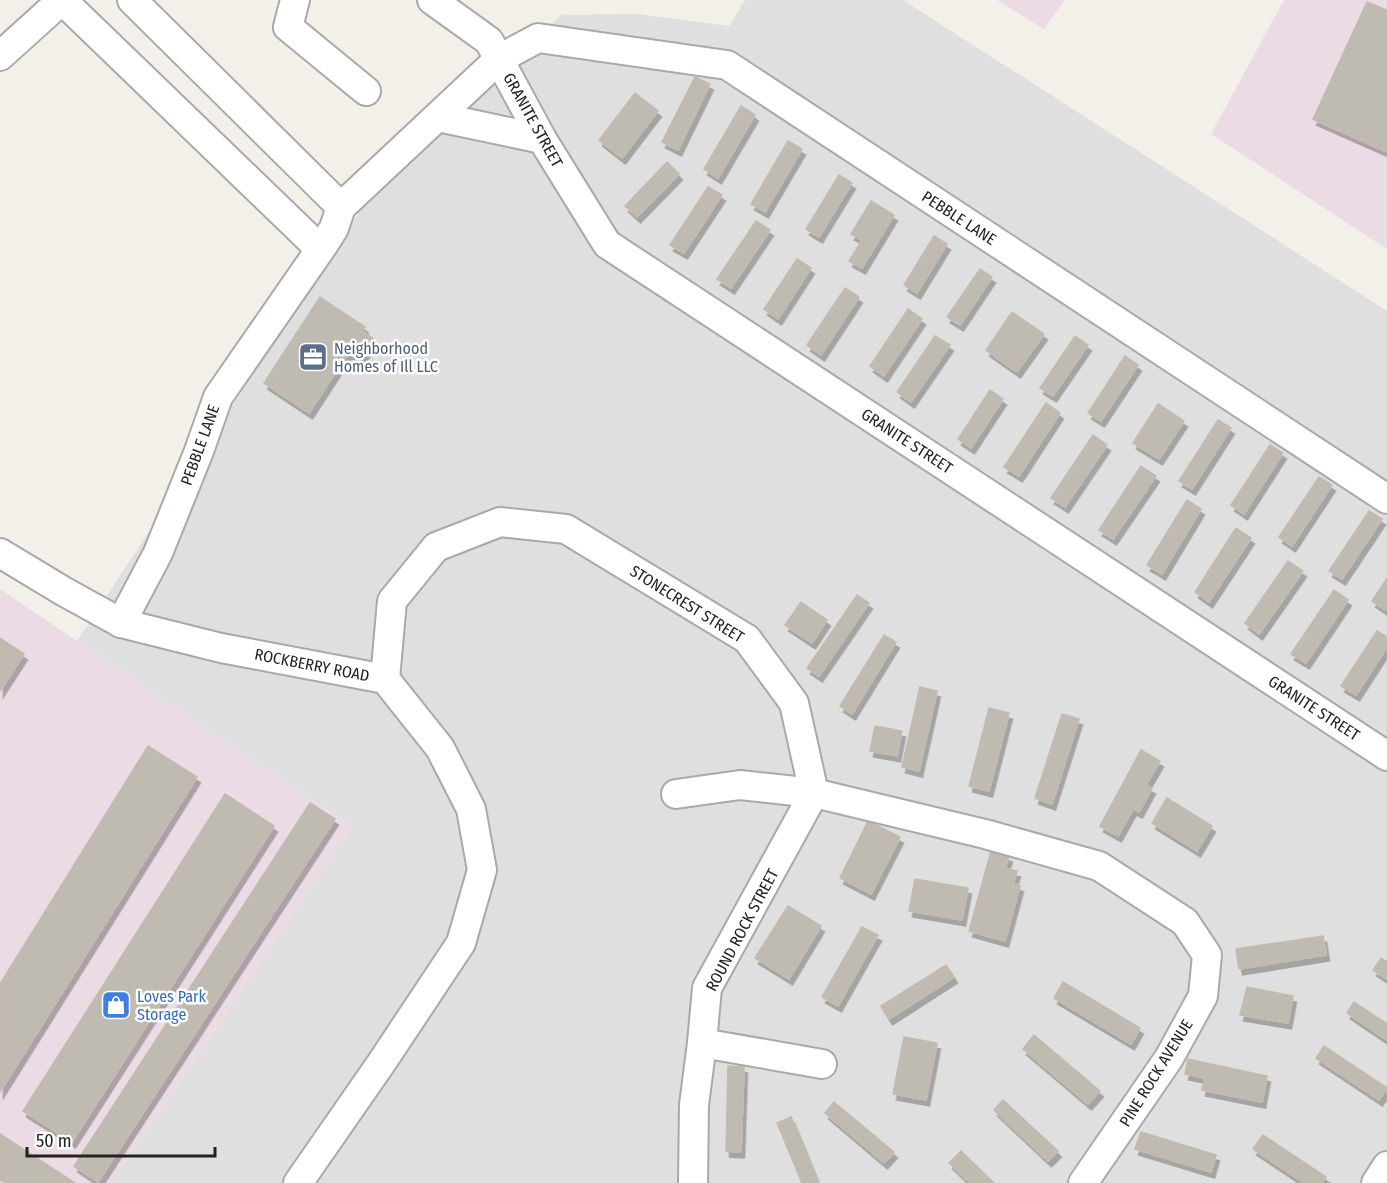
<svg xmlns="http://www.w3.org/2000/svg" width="1387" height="1183" font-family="'Fira Sans Condensed',sans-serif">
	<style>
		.residential { fill: #e0dfdf }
		.industrial { fill: #ebdbe4 }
		.building { fill: #bfbab2; stroke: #c3bbab; stroke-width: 1.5; filter: url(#shadow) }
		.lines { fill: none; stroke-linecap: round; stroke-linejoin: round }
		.minor-casing { stroke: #a9a9a9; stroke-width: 32 }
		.minor { stroke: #fff; stroke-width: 28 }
		.labels { text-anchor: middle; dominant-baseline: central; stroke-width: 5; stroke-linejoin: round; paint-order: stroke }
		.street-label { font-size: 16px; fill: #222; stroke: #fff }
		.service-label { font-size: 16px; fill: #4e5e75; stroke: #fff; text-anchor: start }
		.shop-label { font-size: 16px; fill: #366cbe; stroke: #fff; text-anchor: start }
	</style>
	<defs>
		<filter id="shadow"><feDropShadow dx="3.5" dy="6" stdDeviation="0" flood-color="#0004"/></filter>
	</defs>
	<rect width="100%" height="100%" fill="#f2f0e9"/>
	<path class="residential" d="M745 0H903L1387 311V1183H111L352 827 77 641 378 184 561 15 637 14 729 26Z"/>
	<g class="industrial">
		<path d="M997 0H1065L1044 29Z"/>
		<path d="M1284 0H1387V249L1211 134Z"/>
		<path d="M0 589 352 827 111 1183H0Z"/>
	</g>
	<g class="building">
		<path d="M1367 2 1387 10V152L1313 119Z"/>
		<path d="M695 77 710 84 678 150 662 142Z"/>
		<path d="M635 93 658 111 622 158 599 140Z"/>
		<path d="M741 106 755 115 718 178 704 169Z"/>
		<path d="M788 141 802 149 765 212 751 204Z"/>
		<path d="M667 162 679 174 637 217 625 206Z"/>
		<path d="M839 175 852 183 819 237 806 229Z"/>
		<path d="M708 187 722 195 684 253 670 245Z"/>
		<path d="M871 201 894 215 862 268 849 261 862 240 851 234Z"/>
		<path d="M756 221 770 230 731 288 717 279Z"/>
		<path d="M934 236 947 244 917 293 904 285Z"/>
		<path d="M797 259 811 268 778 319 764 309Z"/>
		<path d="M980 269 992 277 960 325 947 317Z"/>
		<path d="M845 288 859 297 821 355 807 345Z"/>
		<path d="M320 297 365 327 362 331 374 339 360 361 348 353 309 413 264 383Z"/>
		<path d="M908 309 922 319 884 376 870 366Z"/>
		<path d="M1012 312 1044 334 1017 372 986 350Z"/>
		<path d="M935 336 950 345 911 402 897 392Z"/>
		<path d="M1075 336 1088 345 1053 396 1040 388Z"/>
		<path d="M1125 356 1138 365 1101 421 1088 413Z"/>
		<path d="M990 390 1003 399 971 448 958 439Z"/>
		<path d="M1046 403 1060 413 1019 476 1004 467Z"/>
		<path d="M1158 404 1184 421 1159 459 1133 443Z"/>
		<path d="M1218 420 1231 428 1192 489 1179 481Z"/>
		<path d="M1093 435 1107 445 1065 507 1051 498Z"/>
		<path d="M1270 445 1283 453 1244 514 1231 505Z"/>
		<path d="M1141 466 1156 476 1113 539 1099 530Z"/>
		<path d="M1319 477 1332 485 1292 546 1279 537Z"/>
		<path d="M1187 500 1201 509 1162 574 1147 565Z"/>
		<path d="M1369 511 1382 519 1342 579 1329 571Z"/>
		<path d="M1236 528 1251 538 1209 602 1195 592Z"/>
		<path d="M1288 561 1303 571 1259 634 1245 623Z"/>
		<path d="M1387 578V606L1385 610 1372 601Z"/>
		<path d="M1334 590 1348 600 1306 663 1291 654Z"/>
		<path d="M857 595 869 603 819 676 807 668Z"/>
		<path d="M801 602 827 620 812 643 785 625Z"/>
		<path d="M1377 631 1387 637V647L1356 695 1341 686Z"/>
		<path d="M884 635 896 642 852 714 840 706Z"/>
		<path d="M0 638 24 654 0 691Z"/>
		<path d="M920 687 937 691 919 771 902 767Z"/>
		<path d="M989 708 1009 713 989 791 969 786Z"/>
		<path d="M1062 714 1079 719 1052 804 1035 798Z"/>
		<path d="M875 726 902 731 897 756 870 751Z"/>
		<path d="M148 746 197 777 0 1092V984Z"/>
		<path d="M1141 750 1160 761 1146 785 1152 788 1139 812 1133 809 1118 836 1100 826Z"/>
		<path d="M225 794 274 826 72 1142 23 1111Z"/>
		<path d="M1167 798 1212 826 1197 851 1152 823Z"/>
		<path d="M310 803 335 819 98 1182 74 1166Z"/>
		<path d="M868 821 900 837 871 894 840 878Z"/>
		<path d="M991 851 1009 856 1005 868 1017 871 1013 883 1020 886 1005 941 969 931Z"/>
		<path d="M915 879 968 888 962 920 909 911Z"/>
		<path d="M788 906 821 926 789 979 755 958Z"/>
		<path d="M862 927 878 935 838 1006 822 997Z"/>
		<path d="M1323 936 1326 955 1239 969 1236 949Z"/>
		<path d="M1381 958 1387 962V979L1373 970Z"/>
		<path d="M946 965 954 977 889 1019 881 1006Z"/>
		<path d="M1063 982 1140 1028 1131 1044 1054 998Z"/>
		<path d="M1247 987 1293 996 1288 1023 1240 1015Z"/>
		<path d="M1354 1002 1387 1024V1040L1347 1013Z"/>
		<path d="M1034 1035 1100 1091 1088 1104 1023 1049Z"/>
		<path d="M904 1037 937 1043 926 1100 893 1094Z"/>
		<path d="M1324 1046 1387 1088 1379 1100 1316 1058Z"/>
		<path d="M1188 1059 1267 1076 1262 1102 1202 1090 1205 1078 1185 1074Z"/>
		<path d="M728 1066 744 1067 741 1152 726 1151Z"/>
		<path d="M1003 1100 1058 1151 1048 1161 994 1110Z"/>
		<path d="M834 1102 894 1152 884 1163 825 1113Z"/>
		<path d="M791 1117 818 1183H802L777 1123Z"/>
		<path d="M1141 1132 1216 1155 1211 1172 1135 1149Z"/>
		<path d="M0 1134 75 1183H5L0 1180Z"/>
		<path d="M1263 1135 1326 1177 1322 1183H1304L1253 1149Z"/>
		<path d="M961 1151 994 1183H970L949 1163Z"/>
	</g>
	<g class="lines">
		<g class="minor-casing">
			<g id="minor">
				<path d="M62 0 320 249"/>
				<path d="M132 0 341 207"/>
				<path d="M295 0 288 27 366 91"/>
				<path d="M432 0 489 41 542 139 607 244 1387 756"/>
				<path d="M0 56 62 0"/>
				<path d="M438 117 542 139"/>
				<path d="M0 553 63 591 121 623 221 648 385 679 440 748 471 809 482 870 461 943 382 1062 298 1183"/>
				<path d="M121 623 158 553 199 451 218 397 324 244 334 228 341 207 499 59 538 38 727 65 1387 499"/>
				<path d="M385 679 392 601 436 547 500 522 566 529 747 639 794 703 814 793 985 834 1099 866 1185 922 1207 955 1203 996 1169 1058 1083 1183"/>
				<path d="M676 794 740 785 814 793 707 988 702 1043 694 1105 693 1183"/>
				<path d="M702 1043 822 1064"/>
				<path d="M1376 1183 1387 1166"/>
			</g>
		</g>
		<use href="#minor" class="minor"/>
	</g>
	<defs>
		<g id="office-square" transform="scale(1.5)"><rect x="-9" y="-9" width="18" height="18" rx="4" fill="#5c6f8a" stroke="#fff"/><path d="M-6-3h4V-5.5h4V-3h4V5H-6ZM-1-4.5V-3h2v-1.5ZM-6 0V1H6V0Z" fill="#fff"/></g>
		<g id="shop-square" transform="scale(1.5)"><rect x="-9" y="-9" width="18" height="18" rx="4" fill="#3f7fe0" stroke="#fff"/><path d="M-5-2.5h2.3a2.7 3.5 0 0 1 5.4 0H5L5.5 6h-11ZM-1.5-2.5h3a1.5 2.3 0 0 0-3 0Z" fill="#fff"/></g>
	</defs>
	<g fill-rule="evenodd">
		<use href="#office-square" x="313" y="357"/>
		<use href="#shop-square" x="116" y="1005"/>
	</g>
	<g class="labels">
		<g class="street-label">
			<text transform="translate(533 120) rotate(61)">GRANITE STREET</text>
			<text transform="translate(959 218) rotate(33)">PEBBLE LANE</text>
			<text transform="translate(907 441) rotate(33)">GRANITE STREET</text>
			<text transform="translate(200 445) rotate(-70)">PEBBLE LANE</text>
			<text transform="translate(687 604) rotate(32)">STONECREST STREET</text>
			<text transform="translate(312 665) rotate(11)">ROCKBERRY ROAD</text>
			<text transform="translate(1314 708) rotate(33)">GRANITE STREET</text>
			<text transform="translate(742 930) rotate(-62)">ROUND ROCK STREET</text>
			<text transform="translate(1156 1073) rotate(-58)">PINE ROCK AVENUE</text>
		</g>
		<g class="service-label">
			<text x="334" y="348">Neighborhood<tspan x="334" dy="18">Homes of Ill LLC</tspan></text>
		</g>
		<g class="shop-label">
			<text x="137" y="996">Loves Park<tspan x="137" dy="18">Storage</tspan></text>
		</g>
	</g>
	<path d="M27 1147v9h188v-9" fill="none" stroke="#222222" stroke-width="3"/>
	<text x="36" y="1147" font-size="18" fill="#222222" stroke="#ffffff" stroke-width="4.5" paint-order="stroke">50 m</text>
</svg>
